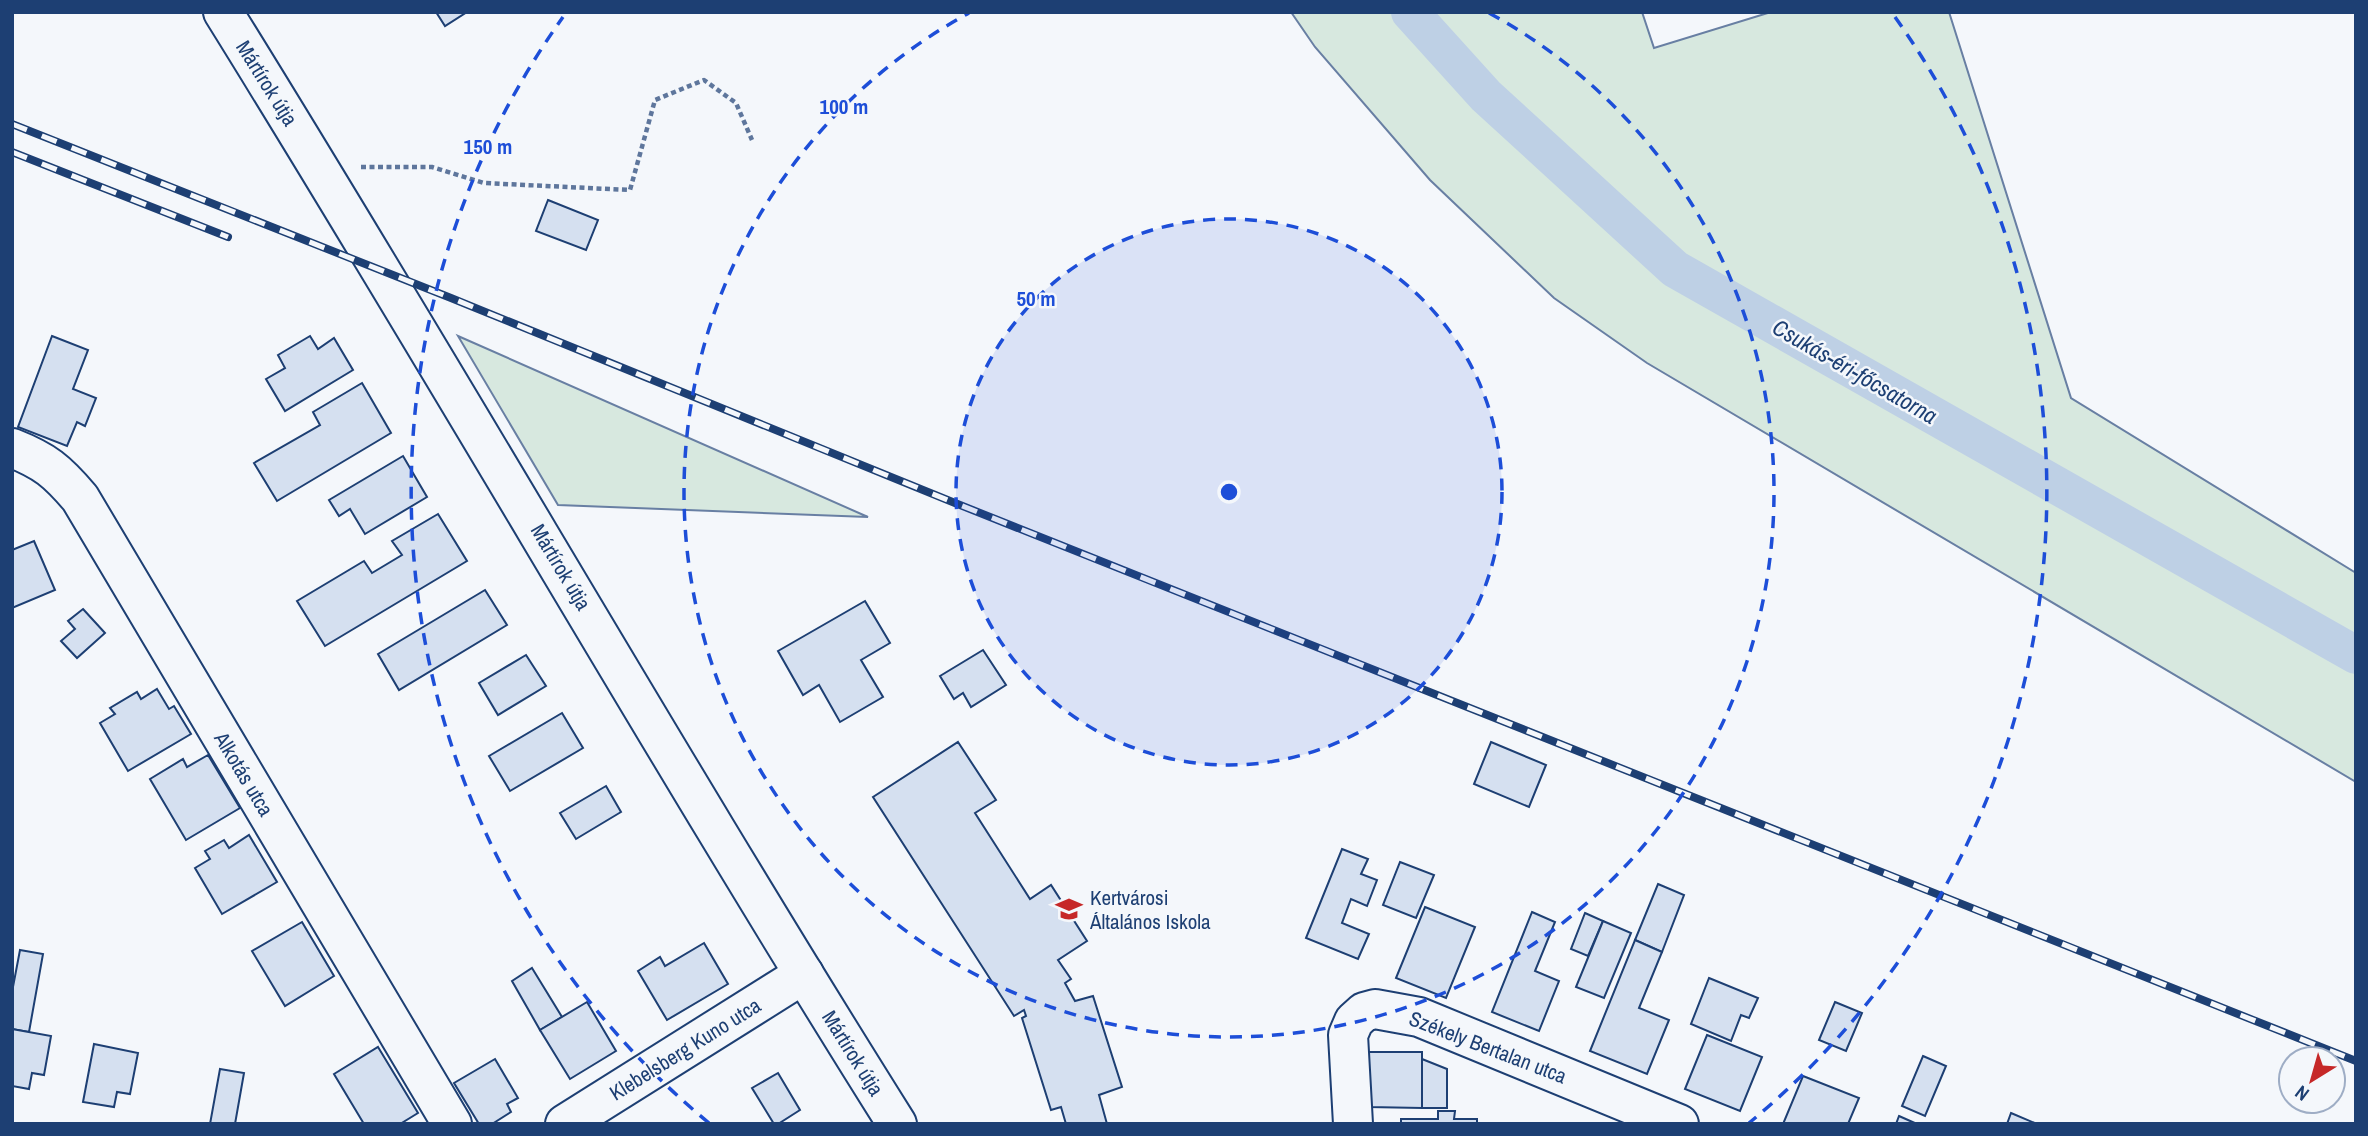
<svg xmlns="http://www.w3.org/2000/svg" width="2368" height="1136" font-family="'Archivo Narrow',sans-serif">
	<style>
		.green { fill: #d7e8df; stroke: #687fa3; stroke-width: 2 }
		.lines { fill: none; stroke-linecap: round; stroke-linejoin: round }
		.canal { stroke: #bed0e5; stroke-width: 38 }
		.building { fill: #d5e0f0; stroke: #1d3f73; stroke-width: 2 }
		.minor-casing { stroke: #1d3f73; stroke-width: 42 }
		.path { stroke: #5e769c; stroke-width: 4.5; stroke-dasharray: 5 3.5; stroke-linecap: butt }
		.minor { stroke: #f4f7fb; stroke-width: 38 }
		.rail-casing { stroke: #1d3f73; stroke-width: 8 }
		.rail { stroke: #f4f7fb; stroke-width: 5; stroke-dasharray: 16; stroke-linecap: butt }
		.ring { fill: none; stroke: #1d4ed8; stroke-width: 3.5; stroke-dasharray: 12 9 }
		.labels { text-anchor: middle; dominant-baseline: central; stroke-width: 5; stroke-linejoin: round; paint-order: stroke }
		.street-label { font-size: 21px; fill: #1d3f73; stroke: #f4f7fb }
		.poi-label { font-size: 21px; fill: #1d3f73; stroke: #f4f7fb; text-anchor: start }
		.water-label { font-size: 23px; font-style: italic; fill: #1d3f73; stroke: #f4f7fb }
		.centre { fill: #1d4ed8; stroke: #f4f7fb; stroke-width: 3.5 }
		.ring-label { font-size: 21px; text-anchor: middle; font-weight: bold; fill: #1d4ed8; stroke: #f4f7fb; stroke-width: 5; stroke-linejoin: round; paint-order: stroke }
	</style>
	<rect width="100%" height="100%" fill="#f4f7fb"/>
	<g class="green">
		<path d="M1291 12H1642L1654 48 1771 12H1949L2071 398 2356 573V782L1647 363 1554 298 1430 180 1315 47Z"/>
		<path d="M458 336 868 517 558 505Z"/>
	</g>
	<g class="lines">
		<path class="canal" d="M1410 12 1486 96 1675 269 2356 655"/>
	</g>
	<g class="building">
		<path d="M436 12H467L445 26Z"/>
		<path d="M548 200 598 220 586 250 536 231Z"/>
		<path d="M52 336 88 350 73 389 96 398 85 426 77 422 67 446 18 427Z"/>
		<path d="M310 336 318 349 334 338 353 370 285 411 266 379 285 368 278 355Z"/>
		<path d="M362 383 391 433 277 501 254 463 320 425 313 412Z"/>
		<path d="M403 456 427 497 365 534 350 509 339 516 329 500Z"/>
		<path d="M438 514 467 561 325 646 297 601 364 561 372 573 402 555 392 541Z"/>
		<path d="M34 541 55 590 12 608V550Z"/>
		<path d="M485 590 507 625 399 690 378 654Z"/>
		<path d="M865 601 890 643 861 660 883 697 840 722 819 685 803 695 778 651Z"/>
		<path d="M83 609 105 633 77 658 61 641 75 629 68 621Z"/>
		<path d="M983 650 1006 685 971 707 963 693 954 699 940 676Z"/>
		<path d="M526 655 546 686 498 715 479 683Z"/>
		<path d="M157 689 169 709 174 706 191 734 128 771 100 723 115 714 110 708 137 692 141 699Z"/>
		<path d="M562 713 583 748 510 791 489 756Z"/>
		<path d="M958 742 996 800 975 813 1030 899 1051 885 1087 941 1058 960 1071 979 1065 983 1075 1001 1093 996 1122 1087 1099 1095 1107 1124H1066L1061 1107 1051 1110 1022 1018 1026 1016 1024 1010 1014 1016 873 797Z"/>
		<path d="M1491 742 1546 765 1529 807 1474 784Z"/>
		<path d="M208 755 240 808 186 840 150 779 183 759 187 767Z"/>
		<path d="M606 786 621 812 576 839 560 813Z"/>
		<path d="M249 835 277 882 222 914 195 868 210 859 205 851 224 840 229 848Z"/>
		<path d="M1342 849 1368 859 1361 874 1377 880 1367 906 1351 899 1342 923 1369 934 1358 959 1306 938Z"/>
		<path d="M1400 862 1434 875 1416 918 1383 905Z"/>
		<path d="M1658 884 1684 895 1662 952 1635 940Z"/>
		<path d="M1425 907 1475 927 1446 998 1396 978Z"/>
		<path d="M1532 912 1555 922 1535 971 1559 981 1539 1031 1492 1012Z"/>
		<path d="M1585 913 1603 921 1588 956 1571 949Z"/>
		<path d="M1603 921 1631 933 1604 998 1576 987Z"/>
		<path d="M302 922 334 976 285 1006 252 951Z"/>
		<path d="M1635 940 1662 952 1639 1008 1669 1020 1647 1074 1590 1051Z"/>
		<path d="M704 943 728 984 667 1020 638 971 660 957 665 966Z"/>
		<path d="M20 950 43 954 29 1032 12 1029V992Z"/>
		<path d="M532 968 562 1017 540 1030 512 981Z"/>
		<path d="M1709 978 1758 998 1749 1018 1741 1015 1731 1041 1691 1024Z"/>
		<path d="M587 1002 616 1051 570 1079 540 1030Z"/>
		<path d="M1835 1002 1862 1013 1846 1051 1819 1040Z"/>
		<path d="M12 1029 51 1036 44 1075 32 1073 29 1089 12 1086Z"/>
		<path d="M1707 1035 1762 1057 1740 1111 1685 1089Z"/>
		<path d="M94 1044 138 1053 130 1094 117 1092 114 1107 83 1102Z"/>
		<path d="M378 1047 418 1113 400 1124H364L334 1074Z"/>
		<path d="M1368 1052H1422V1108L1368 1107Z"/>
		<path d="M1923 1056 1946 1066 1925 1116 1902 1106Z"/>
		<path d="M495 1059 518 1098 507 1104 511 1112 492 1124H479L454 1083Z"/>
		<path d="M1422 1059 1447 1069V1108H1422Z"/>
		<path d="M220 1069 244 1073 235 1124H210Z"/>
		<path d="M778 1073 800 1110 778 1124H774L752 1088Z"/>
		<path d="M1803 1076 1859 1098 1848 1124H1783Z"/>
		<path d="M1438 1111H1455L1454 1119H1477V1124H1401V1119H1438Z"/>
		<path d="M2011 1113 2037 1124H2007Z"/>
		<path d="M1899 1116 1917 1124H1896Z"/>
	</g>
	<g class="lines">
		<g class="minor-casing">
			<g id="minor">
				<path d="M223 12C452 380 666 757 897 1124"/>
				<path d="M12 448C45 461 57 471 80 498L452 1124"/>
				<path d="M565 1124 804 974"/>
				<path d="M1353 1124 1348 1035 1354 1021 1364 1012 1375 1009 1419 1017 1679 1124"/>
			</g>
		</g>
		<path class="path" d="M361 167H432L484 183 630 190 655 100 704 80 736 103 752 140"/>
		<use href="#minor" class="minor"/>
		<g class="rail-casing">
			<g id="rail">
				<path d="M12 124 451 298 955 503 2356 1061"/>
				<path d="M12 152 228 237"/>
			</g>
		</g>
		<use href="#rail" class="rail"/>
	</g>
	<circle cx="1229" cy="492" r="273" fill="#1d4ed8" fill-opacity=".12"/>
	<g class="ring">
		<circle cx="1229" cy="492" r="273"/>
		<path d="M1489 13A545 545 0 1 1 969 13"/>
		<path d="M709 1123A818 818 0 0 1 563 17M1895 17A818 818 0 0 1 1749 1123"/>
	</g>
	<defs>
		<g id="school-bare" transform="scale(2.1)"><path d="M0-5L7-2L0 1L-7-2ZM-4 1L0 2.5L4 1V4Q0 6-4 4Z" fill="#c62828" stroke="#f4f7fb" stroke-width="2.5" paint-order="stroke"/></g>
	</defs>
	<g fill-rule="evenodd">
		<use href="#school-bare" x="1069" y="909"/>
	</g>
	<g class="labels">
		<g class="street-label">
			<text transform="translate(267 83) rotate(58)">Mártírok útja</text>
			<text transform="translate(561 567) rotate(59)">Mártírok útja</text>
			<text transform="translate(244 774) rotate(59)">Alkotás utca</text>
			<text transform="translate(1488 1047) rotate(21)">Székely Bertalan utca</text>
			<text transform="translate(685 1049) rotate(-32)">Klebelsberg Kuno utca</text>
			<text transform="translate(853 1053) rotate(58)">Mártírok útja</text>
		</g>
		<g class="poi-label">
			<text x="1090" y="897">Kertvárosi<tspan x="1090" dy="24">Általános Iskola</tspan></text>
		</g>
		<g class="water-label">
			<text transform="translate(1855 371) rotate(30)">Csukás-éri-főcsatorna</text>
		</g>
	</g>
	<circle cx="1229" cy="492" r="10" class="centre"/>
	<g class="ring-label">
		<text x="844" y="114">100 m</text>
		<text x="488" y="154">150 m</text>
		<text x="1036" y="306">50 m</text>
	</g>
	<rect width="2368" height="1136" fill="none" stroke="#1d3f73" stroke-width="28"/>
	<g transform="translate(2312 1080) rotate(217)"><circle r="33" fill="#f4f7fb" stroke="#9eadc5" stroke-width="2"/>
	<path d="M0-5L12 26L0 18L-12 26Z" fill="#c62828"/>
	<text y="-10" font-size="19" font-weight="bold" text-anchor="middle" fill="#1d3f73">N</text>
	</g>
</svg>
